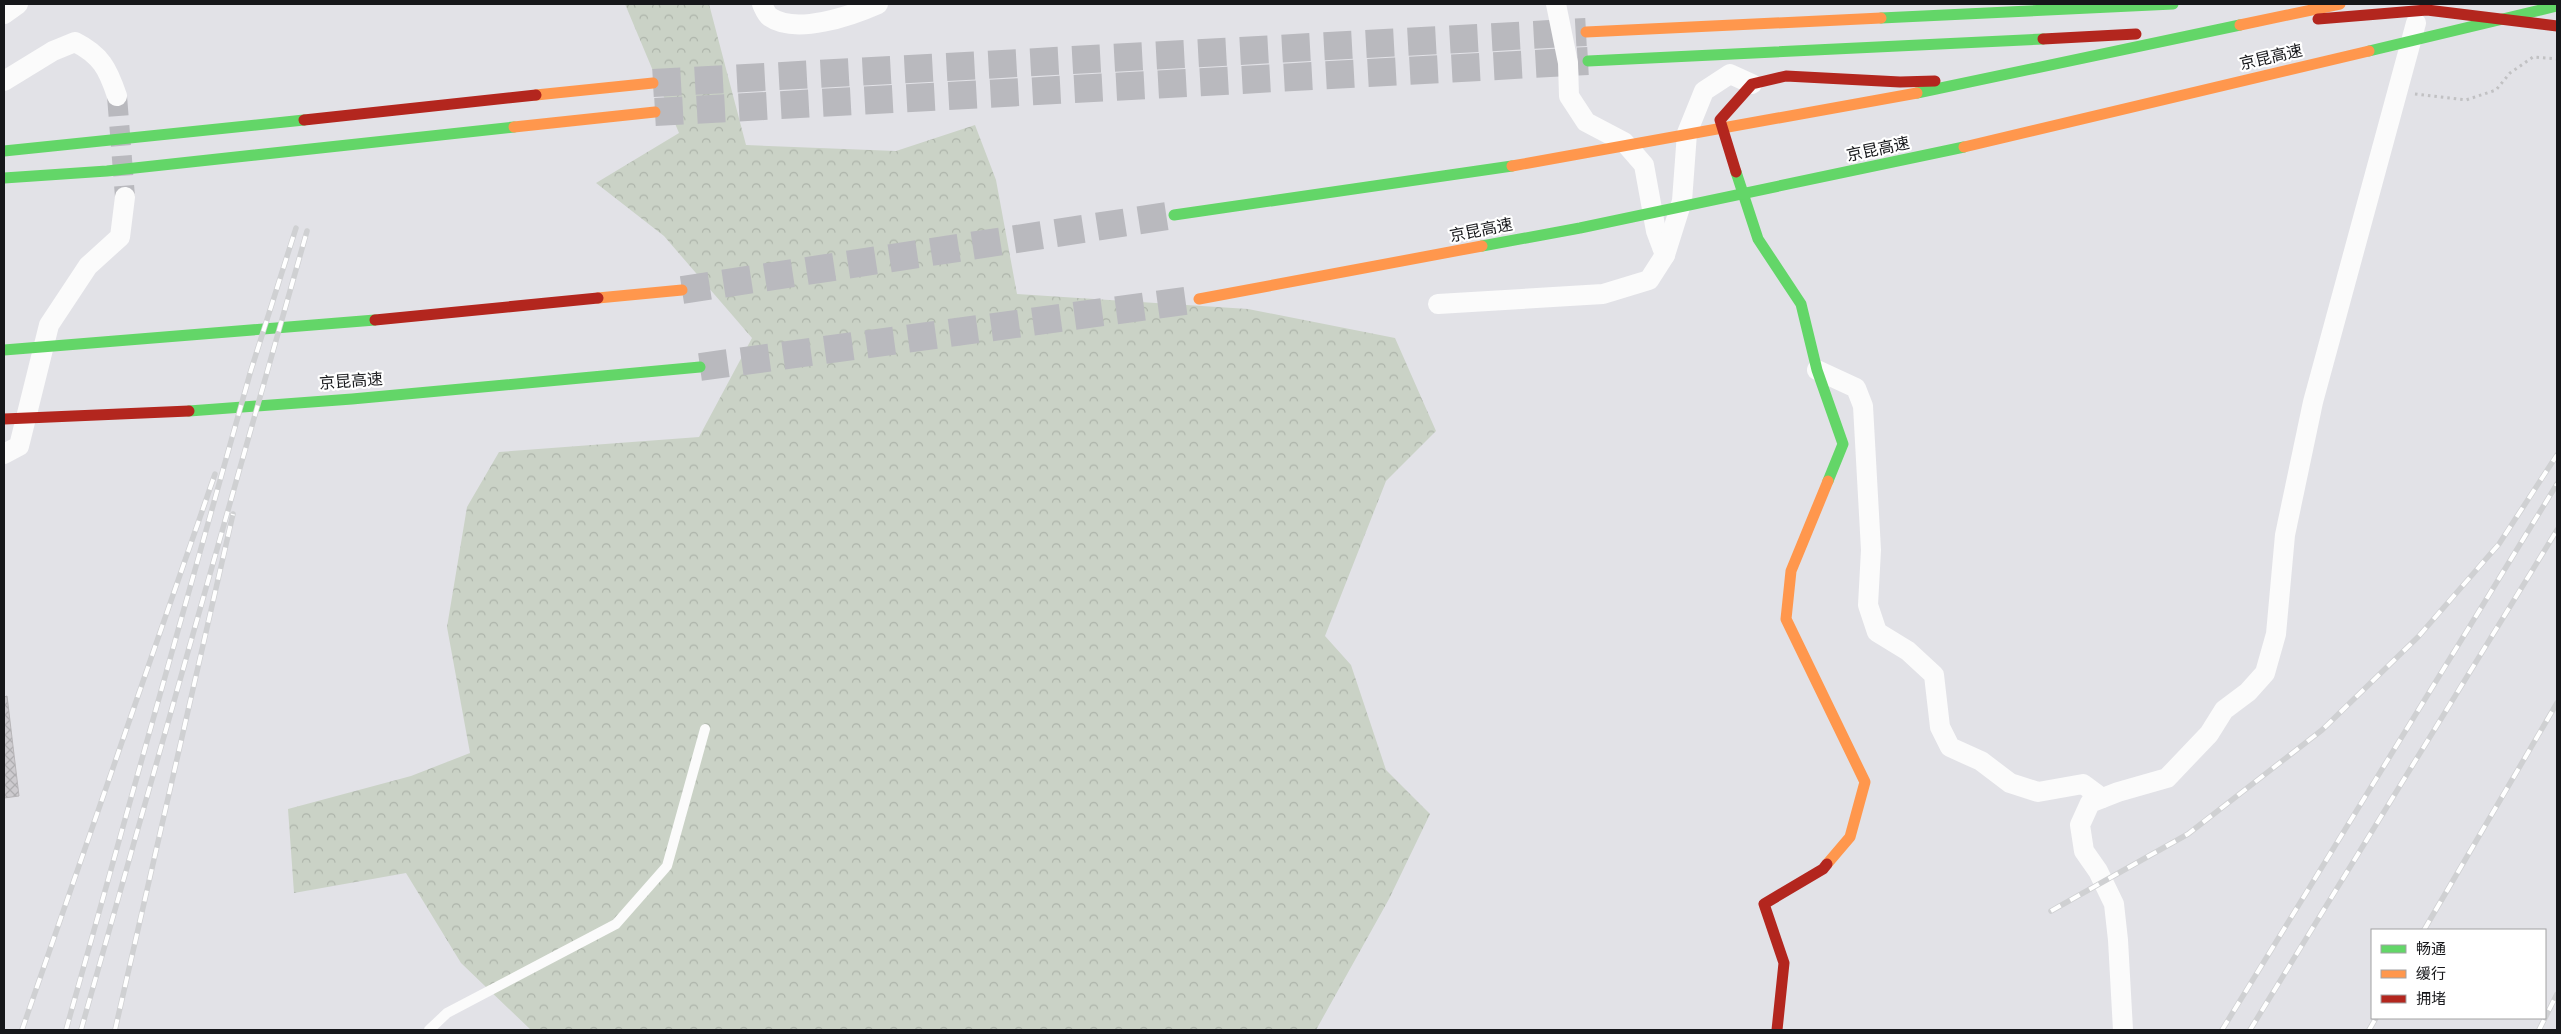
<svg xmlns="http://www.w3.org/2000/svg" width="2561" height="1034" font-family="Karla,'Noto Sans SC',sans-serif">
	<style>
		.forest { fill: url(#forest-crowns) }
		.building { fill: url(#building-cross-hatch); stroke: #b7b5b8 }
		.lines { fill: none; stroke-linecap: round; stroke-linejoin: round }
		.street-tunnel { stroke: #b9b9be; stroke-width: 20; stroke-dasharray: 20 10; stroke-linecap: butt }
		.highway-tunnel { stroke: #b9b9be; stroke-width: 28; stroke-dasharray: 28 14; stroke-linecap: butt }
		.path { stroke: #c1c1c3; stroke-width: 3; stroke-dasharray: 2.5 4; stroke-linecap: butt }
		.lane { stroke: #fbfbfb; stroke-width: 10 }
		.street { stroke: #fbfbfb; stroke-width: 20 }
		.fast { stroke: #63d668; stroke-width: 11 }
		.slow { stroke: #ff974d; stroke-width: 11 }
		.jam { stroke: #b3261e; stroke-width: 11 }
		.rail-casing { stroke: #cfd0d2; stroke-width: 5.5 }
		.rail { stroke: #fff; stroke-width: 4; stroke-dasharray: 11; stroke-linecap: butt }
		.labels { text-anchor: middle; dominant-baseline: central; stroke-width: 4.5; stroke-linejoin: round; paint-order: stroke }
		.street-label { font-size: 16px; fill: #16171a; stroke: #fff }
	</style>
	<defs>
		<pattern id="forest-crowns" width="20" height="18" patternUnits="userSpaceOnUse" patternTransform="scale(1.25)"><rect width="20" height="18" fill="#cad2c6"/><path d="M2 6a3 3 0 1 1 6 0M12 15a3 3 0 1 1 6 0" fill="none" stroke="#adb4aa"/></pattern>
		<pattern id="building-cross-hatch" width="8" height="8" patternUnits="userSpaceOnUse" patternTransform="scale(1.25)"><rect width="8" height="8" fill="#cdcbcf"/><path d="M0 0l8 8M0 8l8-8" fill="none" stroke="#afaeb1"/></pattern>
	</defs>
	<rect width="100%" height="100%" fill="#e2e2e7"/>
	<path class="forest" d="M625 4H709L746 145 896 151 975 125 996 180 1017 294 1248 309 1395 338 1436 431 1386 481 1325 636 1351 665 1386 770 1430 814 1389 899 1316 1030H531L461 963 406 873 294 893 288 809 411 776 470 753 447 627 467 507 499 452 699 437 752 338 664 236 596 183 679 133Z"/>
	<path class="building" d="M7 696 19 796 4 798V697Z"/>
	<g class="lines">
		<path class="street-tunnel" d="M117 96 125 197"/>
		<g class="highway-tunnel">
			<path d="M653 83 1586 32"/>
			<path d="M655 112 1588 61"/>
			<path d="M682 290 1174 215"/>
			<path d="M700 367 1199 299"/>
		</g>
		<path class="path" d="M2415 94 2466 100 2496 90 2510 73 2533 57 2557 59"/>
		<path class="lane" d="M429 1030 447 1013 616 924 667 866 705 729"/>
		<g class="street">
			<path d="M762 4C764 8 766 14 770 17 796 35 851 16 878 4"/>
			<path d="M1556 4 1568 63 1569 96 1586 122 1624 142 1644 165 1656 231 1665 255"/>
			<path d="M4 14 18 4"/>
			<path d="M4 81 53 51 75 42C101 55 108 69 117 96"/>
			<path d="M1438 304 1603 294 1649 280 1665 255 1682 201 1687 133 1704 91 1730 74 1752 84"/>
			<path d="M1817 370 1856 388 1863 406 1871 550 1868 605 1877 632 1908 651 1934 675 1940 727 1950 747 1981 761 2010 783 2038 792 2083 784 2102 798"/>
			<path d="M4 454 19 446 49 325 88 266 120 237 125 197"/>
			<path d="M2123 1030 2118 940 2114 904 2098 871 2084 851 2080 825 2090 803 2118 792 2167 778 2209 734 2224 710 2248 692 2265 673 2276 634 2285 535 2313 402 2416 23"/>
		</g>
		<g class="fast">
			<path d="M1881 18 2173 4"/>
			<path d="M2369 51 2557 6"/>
			<path d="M1588 61 2043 39"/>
			<path d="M1917 93 2240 25"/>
			<path d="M4 151 304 120"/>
			<path d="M1736 172 1758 239 1801 304 1817 370 1843 444 1828 481"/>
			<path d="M4 178 107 171 514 127"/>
			<path d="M1174 215 1512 166"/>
			<path d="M1482 246 1580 228 1964 147"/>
			<path d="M4 350 375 320"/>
			<path d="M189 411 352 399 700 367"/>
		</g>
		<g class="slow">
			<path d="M2240 25 2340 4"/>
			<path d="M1586 32 1881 18"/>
			<path d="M536 95 653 83"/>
			<path d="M514 127 655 112"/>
			<path d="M1964 147 2369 51"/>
			<path d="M1512 166 1917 93"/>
			<path d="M598 298 682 290"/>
			<path d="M1199 299 1482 246"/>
			<path d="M1827 864 1850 837 1865 782 1786 619 1791 571 1828 481"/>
		</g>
		<g class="jam">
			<path d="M2318 19 2427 10 2557 26"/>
			<path d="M2043 39 2136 34"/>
			<path d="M304 120 536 95"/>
			<path d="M1736 172 1720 120 1752 84 1786 76 1900 82 1935 81"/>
			<path d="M375 320 598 298"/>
			<path d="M4 419 189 411"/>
			<path d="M1777 1030 1784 963 1764 904 1823 869 1827 864"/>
		</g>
		<g class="rail-casing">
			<g id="rail">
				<path d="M2051 911 2188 834 2322 730 2418 637 2499 544 2557 455"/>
				<path d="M2424 930 2557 703"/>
				<path d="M22 1030 215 474"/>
				<path d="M66 1030 251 370 296 228"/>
				<path d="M81 1030 307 231"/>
				<path d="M115 1030 233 514"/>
				<path d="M2222 1030 2557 484"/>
				<path d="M2250 1030 2557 530"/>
				<path d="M2369 1030 2376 1018"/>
				<path d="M2539 1030 2557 994"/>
			</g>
		</g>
		<use href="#rail" class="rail"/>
	</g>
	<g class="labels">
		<g class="street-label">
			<text transform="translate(2271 57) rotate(-13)">京昆高速</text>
			<text transform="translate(1878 149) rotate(-12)">京昆高速</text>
			<text transform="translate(1481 230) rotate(-11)">京昆高速</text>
			<text transform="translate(351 381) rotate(-4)">京昆高速</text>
		</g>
	</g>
	<rect width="2561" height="1034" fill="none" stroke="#16171a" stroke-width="10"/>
	<rect x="2371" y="929" width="175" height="90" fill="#ffffff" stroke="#a2a2a3"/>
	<rect x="2381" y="945" width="25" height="8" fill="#63d668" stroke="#a2a2a3"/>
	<text x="2416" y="954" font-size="15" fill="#16171a">畅通</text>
	<rect x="2381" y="970" width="25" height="8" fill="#ff974d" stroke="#a2a2a3"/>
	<text x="2416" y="979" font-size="15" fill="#16171a">缓行</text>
	<rect x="2381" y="995" width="25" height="8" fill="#b3261e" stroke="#a2a2a3"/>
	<text x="2416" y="1004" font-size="15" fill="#16171a">拥堵</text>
</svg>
